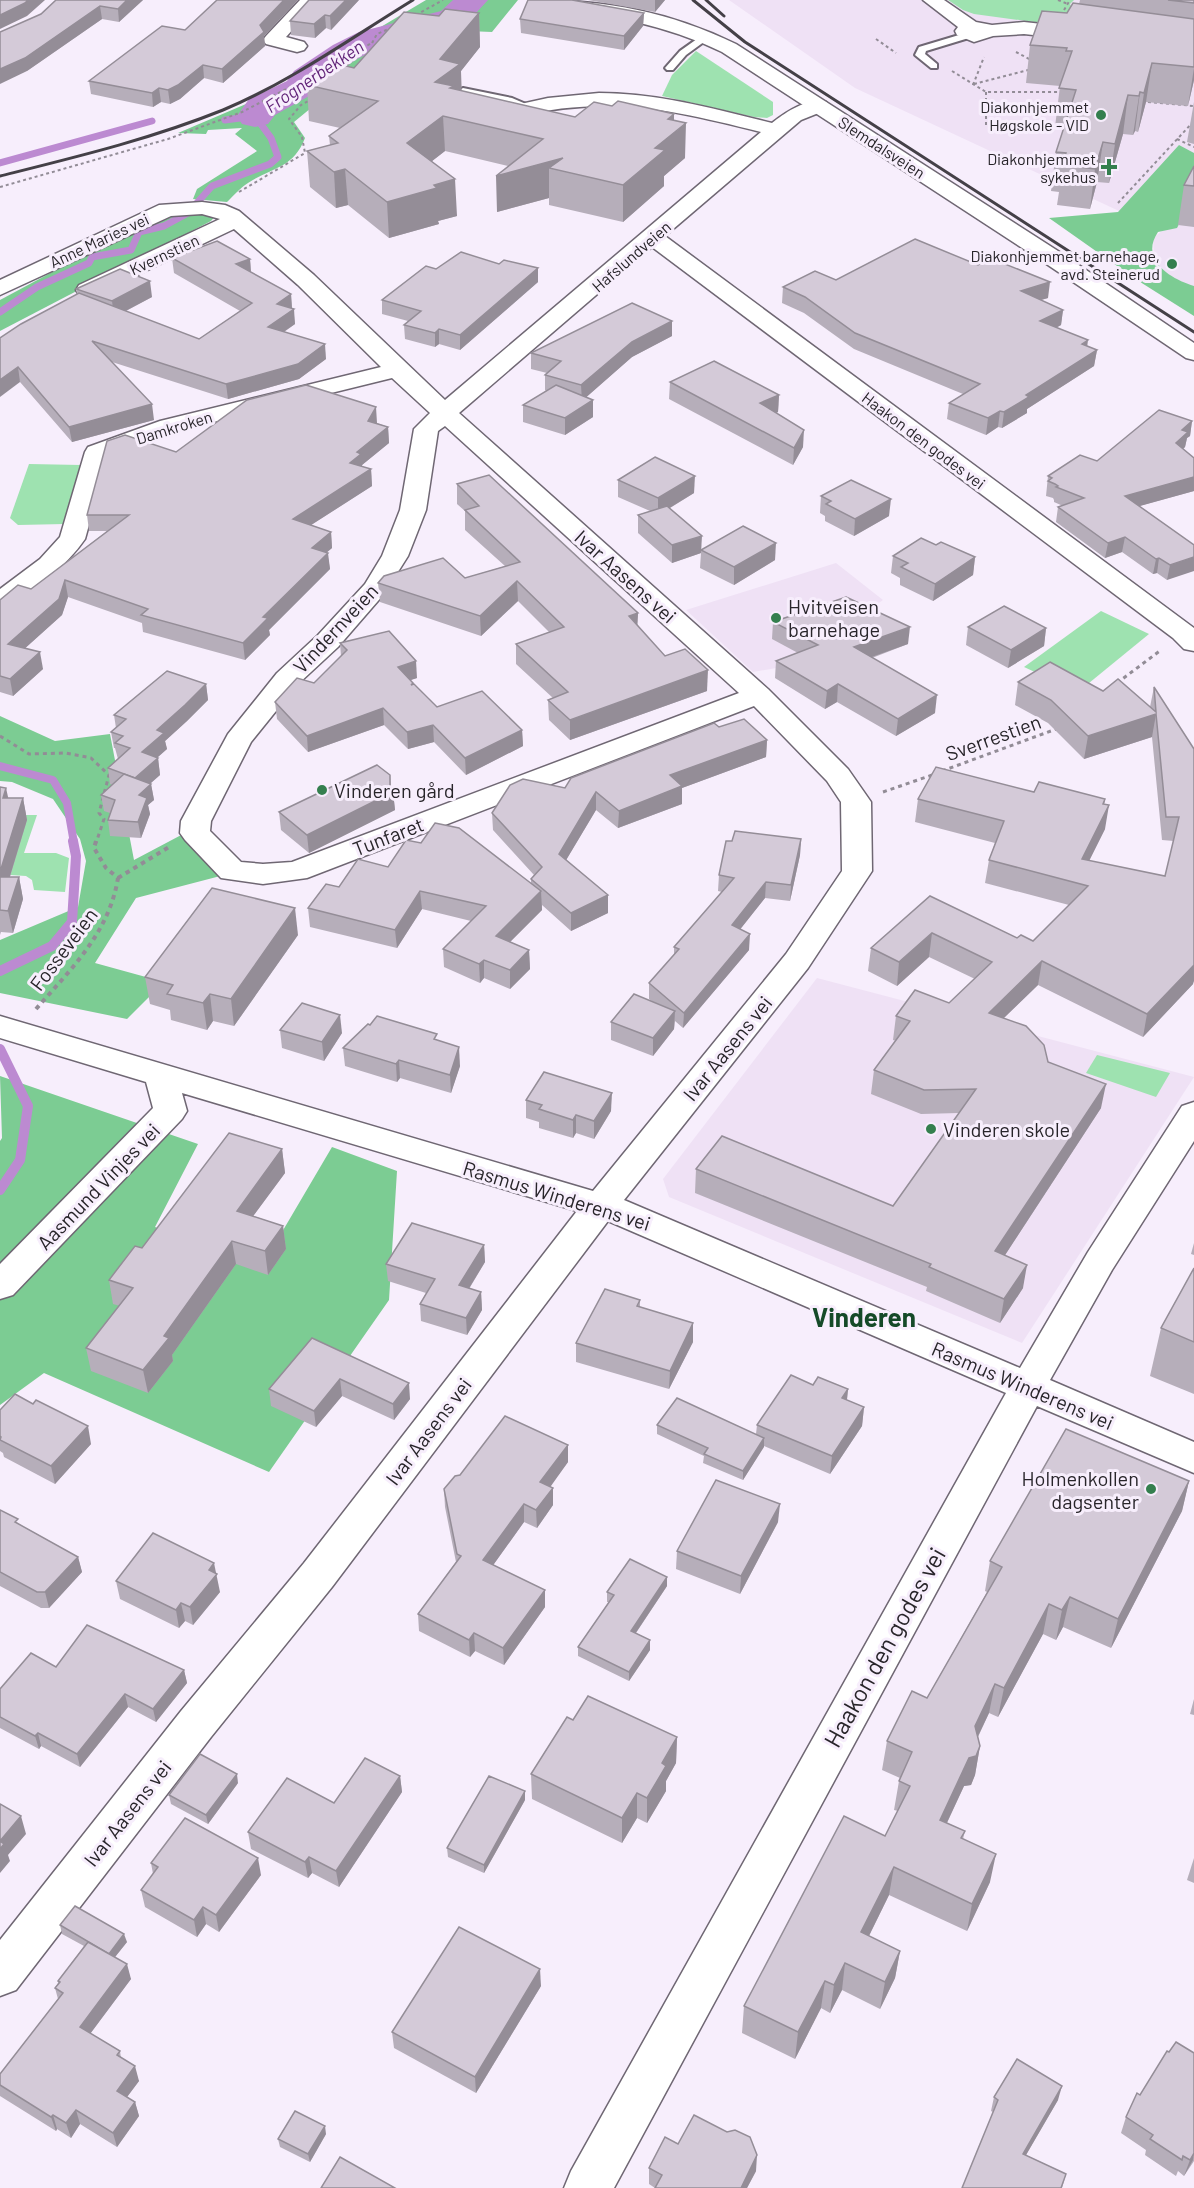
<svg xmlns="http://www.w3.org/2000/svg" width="1194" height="2188" font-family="Barlow,sans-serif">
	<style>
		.built { fill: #efe1f5 }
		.green { fill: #9ee2b0 }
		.forest { fill: #7ccc93 }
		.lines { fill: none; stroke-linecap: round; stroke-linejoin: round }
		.stream-far2 { stroke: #bc8ad1; stroke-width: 7 }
		.stream-far1 { stroke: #bc8ad1; stroke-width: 8 }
		.stream { stroke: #bc8ad1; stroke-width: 10 }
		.river { fill: #bc8ad1; fill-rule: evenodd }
		.service-casing { stroke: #6f6773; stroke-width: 4 }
		.minor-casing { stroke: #6f6773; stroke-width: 3 }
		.secondary-casing { stroke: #6f6773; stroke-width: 3 }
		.path-far2 { stroke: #928c96; stroke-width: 2; stroke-dasharray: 3 3; stroke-linecap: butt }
		.path-far1 { stroke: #928c96; stroke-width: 3; stroke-dasharray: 4 4; stroke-linecap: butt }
		.path { stroke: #928c96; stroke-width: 4; stroke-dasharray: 4.5 4.5; stroke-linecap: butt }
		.service { fill: #fff; fill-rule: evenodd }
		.minor { fill: #fff; fill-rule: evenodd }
		.secondary { fill: #fff; fill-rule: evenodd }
		.rail { stroke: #444047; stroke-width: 3 }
		.wall { fill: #b6aeba }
		.shaded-wall { fill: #948d97 }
		.building { fill: #d4cad8; stroke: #948d97; stroke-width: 1.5 }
		.poi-dot { fill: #347f4e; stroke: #f7eefc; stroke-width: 2 }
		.labels { text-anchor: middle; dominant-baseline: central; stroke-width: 6; stroke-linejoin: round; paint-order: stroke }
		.far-poi-label { font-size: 16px; fill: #28252a; stroke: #f7eefc; text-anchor: end }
		.far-street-label { font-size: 16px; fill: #28252a; stroke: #f7eefc }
		.far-water-label { font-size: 18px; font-style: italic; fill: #622579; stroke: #f7eefc }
		.street-label { font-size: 20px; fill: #28252a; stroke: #f7eefc }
		.poi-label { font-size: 20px; fill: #28252a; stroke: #f7eefc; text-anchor: start }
		.near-street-label { font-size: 24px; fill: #28252a; stroke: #f7eefc }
		.district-label { font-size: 26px; font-weight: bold; fill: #154a28; stroke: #f7eefc }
	</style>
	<rect width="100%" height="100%" fill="#f7eefc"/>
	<g class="built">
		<path d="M729 0H1194V290L1155 275 1153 238 1162 231 855 88Z"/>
		<path d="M836 563 883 600 788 666 753 672 686 610Z"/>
		<path d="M817 978 1194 1077 1022 1343 669 1197 663 1179Z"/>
	</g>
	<g class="green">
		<path d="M948 0H1074L1070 4 1072 8 1176 41 974 14 963 10Z"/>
		<path d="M696 51 773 102V115L767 118 754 117 662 96 672 75Z"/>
		<path d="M29 464 81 465 65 524 18 525 10 518Z"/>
		<path d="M1101 611 1149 634 1078 692 1024 667Z"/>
		<path d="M20 815H37L24 853H56L69 858 65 892 34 890 32 880 26 876 10 875Z"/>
		<path d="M1097 1055 1170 1073 1156 1097 1086 1073Z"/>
	</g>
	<g class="forest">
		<path d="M426 0H518L492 32 443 30 311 108 294 122 305 138C293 169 272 167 248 183 240 188 233 196 227 202L193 199 197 189 257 151 235 134 242 128 208 130 206 134 178 133 265 96Z"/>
		<path d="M1179 145 1194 153V195L1177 228 1158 232C1139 260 1171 279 1194 286V316L1137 280 1049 218 1118 212Z"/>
		<path d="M174 212 216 215 211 221 0 331V300L84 255Z"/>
		<path d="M0 716 55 741 110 734 134 860 185 833 228 874 136 898 95 963 164 982 127 1019 0 993V940L78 907 86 861 80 839 53 799 12 782 0 781Z"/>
		<path d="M0 1076 198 1144 155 1227 262 1266 332 1147 397 1171 389 1300 269 1472 44 1373 0 1405V1141L2 1138Z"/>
	</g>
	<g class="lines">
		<g class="stream-far2">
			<path d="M0 163 152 121"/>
			<path d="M0 312 37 287 89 263 92 257 131 250 139 232 164 226 188 213 212 186 270 164 278 157 271 138 255 116 225 120"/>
		</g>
		<path class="stream-far1" d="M0 766 53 780 67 803 74 843"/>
		<g class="stream">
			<path d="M0 971 52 946 72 922 76 856 73 841"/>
			<path d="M0 1049 28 1106 20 1160 0 1190"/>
		</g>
		<path class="river" d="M453 0H488L465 25 383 46 357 59 318 85 311 95 275 115 268 124 255 127 242 124 237 116 249 99 287 81 294 71 333 45 359 32 441 11Z"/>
		<g class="service-casing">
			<g id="service">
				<path d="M969 32 972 33V37L926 51 925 54 937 64V68H931L915 55 919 47Z"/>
				<path d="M704 34 712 36 686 55 673 70H667L665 68 680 51Z"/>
				<path d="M463 88 512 98 533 107 528 110 506 103 460 93 458 91Z"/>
			</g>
		</g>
		<g class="minor-casing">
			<g id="minor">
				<path d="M300 0H319L286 37 304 42 307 46 304 50 297 52 266 44 263 40 266 36Z"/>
				<path d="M923 0H944L976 22 992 25 1024 22 1079 28 1086 30 1089 34 1086 38 1079 40 1024 34 993 36 974 42 957 35 955 31 958 27Z"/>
				<path d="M599 93C658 93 715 109 772 123 786 112 808 97 826 102L829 106 826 110 801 120 665 236 1194 628V651L1184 649 1173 638 652 247 459 413 768 689 848 769 871 802 872 871 808 968 624 1200 1020 1368 1088 1252 1182 1106 1194 1102V1141L1112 1270 1050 1380 1194 1442V1473L1037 1406 614 2188H564L571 2171 1006 1393 608 1221 332 1587 211 1737 16 1990 0 1996V1940L181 1711 304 1563 577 1211 182 1093 187 1111 182 1119 13 1295 0 1299V1264L153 1108 146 1082 0 1038V1016L593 1191 786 954 842 871 841 802 827 781 754 706 307 878 263 884 221 878 185 840 180 833 181 821 228 734 277 673 318 635 365 584 382 556 400 510 414 429 430 413 392 378 177 431 108 456 85 539C65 568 37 586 9 607L0 609V589L40 559 60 537 85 452 88 447 160 421 381 367 298 285 234 229 95 295 87 297 79 295 76 290 79 285 220 219 202 214 171 216 0 295V280L159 205 202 202 225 205 239 211 314 275 445 400 761 132C669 109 609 95 514 117L507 115 504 111 507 107 548 98ZM445 426 739 693 292 862 263 864 241 862 210 831 211 821 251 742 297 685 338 647 384 594 408 556 426 510 438 431Z"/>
			</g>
		</g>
		<g class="secondary-casing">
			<path id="secondary" d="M535 0C607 0 670 12 736 44L1058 251 1194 343V360L1186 358 1042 261 722 52C665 24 606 15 544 6L537 4Z"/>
		</g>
		<g class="path-far2">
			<path d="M1058 0 1068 4"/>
			<path d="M1064 10 1070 0"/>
			<path d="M416 15 443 0"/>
			<path d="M876 39 896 53"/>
			<path d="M372 43 377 34 391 28"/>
			<path d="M1016 52 1031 60"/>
			<path d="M343 69 366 48"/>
			<path d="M952 71 986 92H1060"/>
			<path d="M974 84 1028 70"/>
			<path d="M973 85 984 57"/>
			<path d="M986 92V126"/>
			<path d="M1148 102 1194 106"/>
			<path d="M1177 139 1194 147"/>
			<path d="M0 187 168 139 242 112 292 86 314 79 373 42"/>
			<path d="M239 192 305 153 302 137 289 119 301 105 310 100"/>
			<path d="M1118 203 1194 121"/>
		</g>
		<g class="path-far1">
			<path d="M1117 683 1161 650"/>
			<path d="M0 736 29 754 66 753 91 758 109 775 99 813 104 819 96 843"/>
			<path d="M942 771 1059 728"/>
			<path d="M883 792 935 774"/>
		</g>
		<g class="path">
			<path d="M96 841 94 848 106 868 118 878"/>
			<path d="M118 878 169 847"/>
			<path d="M36 1009C71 969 109 933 118 878"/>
		</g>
		<use href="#service" class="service"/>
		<use href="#minor" class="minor"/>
		<use href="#secondary" class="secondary"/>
		<g class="rail">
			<path d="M693 0 745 42 1194 332"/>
			<path d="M706 0 724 16"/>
			<path d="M0 176C76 157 151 139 223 110 290 82 351 38 413 0"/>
		</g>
	</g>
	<g class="wall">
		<path d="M56 0H143L119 22 102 19 27 71 41 14Z"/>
		<path d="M217 0H298L264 36 265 46 223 83 204 78 180 99 170 104 161 102 153 107 91 94 89 81 185 30Z"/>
		<path d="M359 0 331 30 326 28 315 38 291 35 290 21Z"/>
		<path d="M582 0H665L655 12 588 0Z"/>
		<path d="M1080 0H1194V80L1188 106 1146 102 1138 132 1135 131 1133 135 1123 134 1109 183 1097 182 1090 209 1057 205 1059 192 1051 191 1056 152 1064 128 1055 127 1060 86 1026 83 1030 45 1079 4Z"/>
		<path d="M479 13 480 47 461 71V91L575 117 612 106 674 114V120L685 158 664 176V186L623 222 549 205V198L497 212 508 166 445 151 432 161 457 216 438 221 439 224 389 238 348 205 336 208 310 187 307 151 330 145 329 136 340 128 309 121 307 85 354 68 439 16Z"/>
		<path d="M644 13 643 26 624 50 521 33 520 19Z"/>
		<path d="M1194 102V144L1187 142Z"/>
		<path d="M1194 166V227L1178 225 1184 185Z"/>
		<path d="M172 258 250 259 251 273 291 294 292 309 295 324 284 332 326 359 299 379 228 399 112 362 154 420 72 442 20 382 0 338 77 294 76 289 152 297 126 311 199 339 240 311 174 273Z"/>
		<path d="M499 264 538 268V282L460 350 439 344 435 347 405 339 404 325 408 321 382 314V300L436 269Z"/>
		<path d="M836 280 1048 298 1041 300 1063 310 1061 325 1056 328 1087 347 1097 350 1094 366 1027 409V413L1002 428 998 427 986 435 947 419 949 403 963 394 854 349 804 313 782 303 783 287Z"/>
		<path d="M672 336 632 357 586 397 593 400V417L565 435 523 422V405L546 391 545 390V375L547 373 531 369V353Z"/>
		<path d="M670 382 779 395 778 412 776 413 803 447 793 465 669 399Z"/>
		<path d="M1192 421 1190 436 1187 438 1185 447 1183 449 1194 458V491L1139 506 1194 545 1167 580 1157 573 1153 574 1122 552 1105 558 1056 522 1058 507 1063 506 1054 502V500L1053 498 1046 496 1048 476 1097 461Z"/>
		<path d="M377 423 388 427 389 443 362 465V467L371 469 372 486 311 525 331 532 332 548 327 552 330 569 269 630 270 635 245 660 143 632 142 623 68 597 62 615 25 648 43 669 13 696 0 692V600L31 589 107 531H89L87 515 176 452Z"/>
		<path d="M618 480 694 493 670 508 701 550 775 560 734 585 700 568 701 553 672 563 638 533V515L650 511 618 497Z"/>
		<path d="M457 484 638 613 637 625 665 656 707 691 570 740 549 720 548 700 553 698 516 664V644L549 632 518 601 481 636 380 602 378 583 465 578 505 566 465 530V511L457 504Z"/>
		<path d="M821 496 889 516 854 536 825 521V516L820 513Z"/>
		<path d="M936 545 975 557 973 575 933 601 900 585V578L891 573 893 556Z"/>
		<path d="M773 622 908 644 872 658 935 713 896 736 837 702 825 709 775 678 776 661 798 653 772 639Z"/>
		<path d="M968 627 1046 628 1044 646 1008 668 966 645Z"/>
		<path d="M340 643 417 678 410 680 413 685 437 707 522 730 523 746 466 775 434 742 408 749 384 725 308 752 277 719 275 702 314 683 341 656Z"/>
		<path d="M1018 682 1103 691 1150 707 1154 687 1194 749 1193 984 1143 1037 1038 985 1004 1018 1048 1062 1101 1108 1005 1255 1023 1288 1000 1323 926 1291 927 1287 695 1193 696 1169 893 1206 959 1113 921 1114 871 1094 874 1070 896 1041 893 1040 896 1016 949 1003 975 979 929 957 897 986 868 971 871 948 930 896 1017 938 1033 941 1069 905 985 883 989 860 995 843 915 822 918 799 1034 792 1105 799 1104 804 1105 829 1089 861 1165 876 1174 841 1162 840 1152 737 1084 759 1048 723 1015 705Z"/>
		<path d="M206 684 208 700 187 721 165 741 167 749 157 758H158L160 775 150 784H151L154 800 148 805 150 814 141 838 110 836 108 820 110 813 104 811 101 795 112 785 110 784 108 768 118 759 115 748H114L111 732 116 728 114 715Z"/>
		<path d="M719 727 767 740 766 757 682 788V804L618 828 596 810 566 860 608 895V913L571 931 542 905V910L510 942 529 950 530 969 510 989 484 978 480 983 444 967 443 949 471 921 422 909 397 948 310 927 308 908 339 887 388 867 531 884V879L534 875 493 830 492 813 565 788Z"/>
		<path d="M0 787 8 798H23L27 820 10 877H19L23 899 13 933 1 932 0 935Z"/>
		<path d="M391 792H393L395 810 309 853 281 830 279 812Z"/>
		<path d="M801 839 800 855 790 901 765 898 740 929 749 950 683 1028 675 1021 674 1029 653 1056 611 1040V1022L653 1002 649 999V983L674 955V947L722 892 718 891 719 875 732 841Z"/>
		<path d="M298 935 234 1026 213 1021 207 1030 171 1020 170 1010 150 1004 145 977Z"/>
		<path d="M280 1030 342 1033 324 1061 282 1048Z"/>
		<path d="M437 1040 460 1066 451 1093 400 1078 397 1082 345 1066 343 1048Z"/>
		<path d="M526 1100 611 1111 594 1139 576 1133 573 1138 539 1128V1122L526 1118Z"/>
		<path d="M282 1149 285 1173 253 1216 283 1226 286 1249 268 1275 236 1264 172 1355 173 1361 148 1393 91 1371 86 1348 120 1306 113 1304 109 1280 142 1248Z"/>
		<path d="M1194 1243V1255L1191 1254Z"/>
		<path d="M484 1245 485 1262 469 1289 481 1292 482 1310 467 1335 421 1321 420 1304 426 1293 388 1281 386 1264Z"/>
		<path d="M1194 1268V1394L1150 1376 1161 1328Z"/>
		<path d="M640 1300V1307L693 1323V1342L669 1389 576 1362V1343Z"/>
		<path d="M312 1338 410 1399 394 1420 342 1396 316 1427 271 1406 269 1389Z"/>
		<path d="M813 1385 848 1389 847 1400 864 1407 862 1426 830 1474 764 1446 743 1480 703 1463 704 1456 657 1434V1425L756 1434 757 1425Z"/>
		<path d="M0 1410 91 1444 55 1484 4 1457 3 1453 0 1451Z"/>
		<path d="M568 1462 550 1486 553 1505 537 1528 524 1522 493 1565 545 1590V1607L504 1665 475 1651 470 1657 419 1631 418 1614 456 1562 445 1507 444 1489Z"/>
		<path d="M1189 1481 1182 1511 1111 1648 1063 1627 1056 1640 1043 1634 998 1717 989 1713 978 1737 980 1746 975 1775 971 1785 964 1786 947 1823 965 1831 963 1839 990 1882 967 1931 889 1895 869 1936 900 1951 895 1978 880 2009 842 1990 830 2013 821 2008 795 2059 742 2033 744 2006 885 1836 898 1811 894 1810 899 1781 900 1778 882 1770 887 1741 927 1698 987 1592 985 1591 990 1561Z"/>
		<path d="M0 1510 19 1524 78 1557 82 1572 49 1608H41L0 1586Z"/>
		<path d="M778 1522 740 1594 676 1569 677 1551Z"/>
		<path d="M667 1577V1586L636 1633 650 1640V1650L629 1681 578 1656V1647L609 1602H607V1592Z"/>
		<path d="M116 1581 220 1592 193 1625 185 1621 179 1628 120 1599Z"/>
		<path d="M56 1667 184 1670 187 1683 156 1722 128 1707 80 1767 41 1746 39 1749 0 1728V1689Z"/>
		<path d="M1194 1699V1715L1190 1714Z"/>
		<path d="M573 1720 677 1737 676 1763 666 1781V1791L647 1823 637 1818 622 1843 532 1799 531 1774Z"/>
		<path d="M400 1776 402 1792 339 1887 312 1873 308 1878 251 1849 248 1832 334 1803Z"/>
		<path d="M238 1783 208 1824 171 1804 169 1795Z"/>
		<path d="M525 1800 484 1873 448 1857 447 1848Z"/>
		<path d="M1194 1858V1883L1187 1880Z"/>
		<path d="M151 1863 261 1875 219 1932 206 1924 197 1937 145 1907 141 1890 153 1874Z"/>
		<path d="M60 1925 127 1942 115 1957 131 1979 90 2034 120 2051 121 2058 139 2081 127 2097 135 2102 139 2116 117 2147 80 2124 71 2138 57 2129 56 2131 0 2096V2074L58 1999 55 1988 58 1983V1981L84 1946 62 1934Z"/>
		<path d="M541 1986 476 2093 394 2048 392 2032Z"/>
		<path d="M1169 2052 1194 2053V2161L1184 2176 1178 2171 1176 2176 1145 2155 1146 2150 1121 2133 1126 2117 1140 2095Z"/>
		<path d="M994 2097 1058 2100 1026 2155 1066 2174 1062 2188H962L993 2112 991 2111Z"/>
		<path d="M326 2134 310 2162 280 2147 278 2139Z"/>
		<path d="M678 2144 756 2171 747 2188H655L649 2184V2168Z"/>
	</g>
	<g class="shaded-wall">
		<path d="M28 0H45L27 16 0 29V15Z"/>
		<path d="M127 0H143L119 22 118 9Z"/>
		<path d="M284 0H298L264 36 265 46 223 83 222 69 260 25Z"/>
		<path d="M346 0H359L331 30 330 16Z"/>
		<path d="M655 0H665L655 12Z"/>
		<path d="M100 6 102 19 27 71 0 84V69Z"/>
		<path d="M479 13 480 47 461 71 462 99 435 82 440 59Z"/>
		<path d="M644 13 643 26 624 50V36Z"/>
		<path d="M325 15 326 28 315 38 314 24Z"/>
		<path d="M1152 63 1146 102 1138 132 1144 93Z"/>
		<path d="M203 65 204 78 180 99 170 104 168 90Z"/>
		<path d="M1194 68V80L1188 106Z"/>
		<path d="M159 88 161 102 153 107 152 93Z"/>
		<path d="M1140 92 1135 131 1133 135 1139 96Z"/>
		<path d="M1128 95 1123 134 1109 183 1115 144Z"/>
		<path d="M674 114V133L686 123 685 158 664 176V186L623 222V185L655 148 668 119Z"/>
		<path d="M443 116 445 151 409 179 407 143Z"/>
		<path d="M1103 142 1097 182 1090 209 1095 169Z"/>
		<path d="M563 158 549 168V198L497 212 496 176Z"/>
		<path d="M345 169 348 205 336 208 334 172Z"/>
		<path d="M455 179 457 216 438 221 439 224 389 238 387 202 434 185Z"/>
		<path d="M250 259 251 273 236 264Z"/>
		<path d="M538 268V282L460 350V335Z"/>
		<path d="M150 281 152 297 114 317 112 301Z"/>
		<path d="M1050 282 1048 298 1019 306 1021 291Z"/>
		<path d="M291 294 292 309 277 304Z"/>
		<path d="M294 309 295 324 269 342 268 327Z"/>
		<path d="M1063 310 1061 325 1038 337 1040 321Z"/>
		<path d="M672 321V336L632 357 582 401 581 385 632 342Z"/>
		<path d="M439 329V344L435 347V333Z"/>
		<path d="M1088 340 1086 356 1082 344Z"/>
		<path d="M325 344 326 359 299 379 228 399 226 384Z"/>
		<path d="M1097 350 1094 366 1027 409V413L1002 428 1004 412 1026 395Z"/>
		<path d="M18 367 20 382 0 397V380Z"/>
		<path d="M779 395 778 412 759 419 760 403Z"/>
		<path d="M593 400V417L565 435V418Z"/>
		<path d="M152 404 154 420 72 442 69 427Z"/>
		<path d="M376 407 377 423 369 437 368 421Z"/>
		<path d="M1000 411 998 427 986 435 988 418Z"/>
		<path d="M1192 421 1190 436 1187 438 1185 447 1173 458 1176 443 1182 430Z"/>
		<path d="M388 427 389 443 362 465V470L350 463 357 452Z"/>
		<path d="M804 430 803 447 793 465 794 448Z"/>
		<path d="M371 469 372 486 294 536 293 519Z"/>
		<path d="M695 476 694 493 658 515V498Z"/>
		<path d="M1194 477V491L1122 511 1125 496Z"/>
		<path d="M891 499 889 516 854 536 855 519Z"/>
		<path d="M331 532 332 548 313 564 312 548Z"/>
		<path d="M702 536 701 553 672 563V545Z"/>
		<path d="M1125 537 1122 552 1105 558 1108 543Z"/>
		<path d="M776 543 775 560 734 585V567Z"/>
		<path d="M328 553 330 569 269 630 270 635 245 660 243 643 263 617Z"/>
		<path d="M975 557 973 575 933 601 935 584Z"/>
		<path d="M1194 557V571L1167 580 1170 565Z"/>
		<path d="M1159 558 1157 573 1153 574 1156 559Z"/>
		<path d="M65 580 68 597 62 615 11 661 8 644Z"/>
		<path d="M517 581 518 601 481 636 480 616Z"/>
		<path d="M638 613 637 633 629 616Z"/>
		<path d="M910 627 908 644 852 664 854 647Z"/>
		<path d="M1046 628 1044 646 1008 668 1011 650Z"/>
		<path d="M40 652 43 669 13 696 10 679Z"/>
		<path d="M416 661 417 678 399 684 398 667Z"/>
		<path d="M708 670 707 691 570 740V720Z"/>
		<path d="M206 684 208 700 187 721 165 741 167 749 144 769 142 752 157 730Z"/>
		<path d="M838 684 837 702 825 709 827 691Z"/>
		<path d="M937 695 935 713 896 736 898 719Z"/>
		<path d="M383 708 384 725 308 752 307 736Z"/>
		<path d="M1156 714 1152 737 1084 759 1088 736Z"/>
		<path d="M433 725 434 742 408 749 407 732Z"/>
		<path d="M522 730 523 746 466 775 465 758Z"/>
		<path d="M767 740 766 757 682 788V804L618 828 619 811 670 775Z"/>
		<path d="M158 758 160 775 138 794 135 778Z"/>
		<path d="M390 775 391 793 393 792 395 810 309 853 307 835Z"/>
		<path d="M151 784 154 800 148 805 150 814 141 838 138 822 139 795Z"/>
		<path d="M6 788 11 810 3 798Z"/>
		<path d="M596 792V810L559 872V854Z"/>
		<path d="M23 798 27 820 3 899 0 883V872Z"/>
		<path d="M1105 799 1101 821 1109 805 1105 829 1078 883 1082 859Z"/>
		<path d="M801 839 800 855 790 901 791 885Z"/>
		<path d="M19 877 23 899 13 933 8 911Z"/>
		<path d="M766 882 765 898 731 941 732 925Z"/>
		<path d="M420 891 422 909 397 948 395 930Z"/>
		<path d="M541 891 542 910 497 955 496 936Z"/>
		<path d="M608 895V913L571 931V913Z"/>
		<path d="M295 908 298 935 234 1026 231 999Z"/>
		<path d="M932 933 929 957 897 986 899 962Z"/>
		<path d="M750 934 749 950 683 1028 684 1013Z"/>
		<path d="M529 950 530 969 510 989V970Z"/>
		<path d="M484 960V978L480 983 479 964Z"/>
		<path d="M1042 961 1038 985 985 1036 989 1013Z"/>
		<path d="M1194 965V981L1193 984 1143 1037 1147 1014Z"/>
		<path d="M210 994 213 1021 207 1030 203 1003Z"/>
		<path d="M675 1011 674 1029 653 1056V1038Z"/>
		<path d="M340 1015 342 1033 324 1061 322 1042Z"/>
		<path d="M459 1047 460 1066 451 1093 450 1075Z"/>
		<path d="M399 1060 400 1078 397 1082 396 1064Z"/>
		<path d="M1106 1084 1101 1108 992 1275 995 1251Z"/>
		<path d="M612 1093 611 1111 594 1139V1121Z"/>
		<path d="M576 1115V1133L573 1138V1120Z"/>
		<path d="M282 1149 285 1173 240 1234 237 1211Z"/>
		<path d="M283 1226 286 1249 268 1275 265 1251Z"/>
		<path d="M232 1241 236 1264 172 1355 173 1361 148 1393 143 1370 164 1336Z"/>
		<path d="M484 1245 485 1262 460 1303 459 1285Z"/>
		<path d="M1027 1265 1023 1288 1000 1323 1004 1299Z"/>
		<path d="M481 1292 482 1310 467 1335 466 1318Z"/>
		<path d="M693 1323V1342L669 1389 670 1371Z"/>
		<path d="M340 1379 342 1396 316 1427 314 1411Z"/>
		<path d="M409 1383 410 1399 394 1420 393 1404Z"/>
		<path d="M848 1389 846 1408 842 1398Z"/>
		<path d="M864 1407 862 1426 830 1474 832 1456Z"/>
		<path d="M88 1426 91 1444 55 1484 51 1466Z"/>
		<path d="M764 1438V1447L743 1480V1471Z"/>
		<path d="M568 1445V1462L541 1500 540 1482Z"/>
		<path d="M1189 1481 1182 1511 1111 1648 1118 1619Z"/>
		<path d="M553 1488V1505L537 1528 536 1510Z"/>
		<path d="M524 1504V1522L484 1578 483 1560Z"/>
		<path d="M780 1504 778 1522 740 1594 741 1576Z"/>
		<path d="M78 1557 82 1572 49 1608 45 1592Z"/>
		<path d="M214 1563 220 1592 193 1625 190 1607 209 1570Z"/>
		<path d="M667 1577V1586L631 1640V1631Z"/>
		<path d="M545 1590V1607L504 1665 503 1648Z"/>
		<path d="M1070 1597 1063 1627 1056 1640 1062 1610Z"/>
		<path d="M181 1603 185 1621 179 1628 176 1610Z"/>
		<path d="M1049 1604 1043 1634 998 1717 1004 1688Z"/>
		<path d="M474 1633 475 1651 470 1657 469 1640Z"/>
		<path d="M650 1640V1650L629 1681V1672Z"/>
		<path d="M184 1670 187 1683 156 1722 153 1709Z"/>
		<path d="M995 1684 989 1713 969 1755 975 1726Z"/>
		<path d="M125 1694 128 1707 80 1767 77 1754Z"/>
		<path d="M38 1733 41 1746 39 1749 35 1736Z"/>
		<path d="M677 1737 676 1763 666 1781V1791L647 1823V1798L662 1763Z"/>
		<path d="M980 1746 975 1775 971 1785 964 1786 935 1848 940 1820 969 1758Z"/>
		<path d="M237 1774 238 1783 208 1824 206 1815Z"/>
		<path d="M400 1776 402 1792 339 1887 336 1871Z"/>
		<path d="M525 1791V1800L484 1873V1865Z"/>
		<path d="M637 1793V1818L622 1843V1818Z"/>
		<path d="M21 1816 26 1834 8 1855 10 1861 0 1873V1841Z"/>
		<path d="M996 1854 990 1882 967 1931 972 1904Z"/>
		<path d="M309 1857 312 1873 308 1878 305 1862Z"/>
		<path d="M258 1858 261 1875 219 1932 216 1915Z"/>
		<path d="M894 1867 889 1895 857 1960 861 1932Z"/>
		<path d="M203 1907 206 1924 197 1937 194 1920Z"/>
		<path d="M124 1934 127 1942 111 1962 109 1954Z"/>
		<path d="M900 1951 895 1978 880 2009 885 1982Z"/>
		<path d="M845 1963 842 1990 830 2013 834 1985Z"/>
		<path d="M127 1964 131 1979 84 2042 80 2027Z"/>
		<path d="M540 1969 541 1986 476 2093 475 2077Z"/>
		<path d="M825 1981 821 2008 795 2059 798 2032Z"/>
		<path d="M135 2066 139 2081 121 2105 117 2091Z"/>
		<path d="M1062 2086 1058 2100 1019 2167 1023 2154Z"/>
		<path d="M135 2102 139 2116 117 2147 113 2133Z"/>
		<path d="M76 2110 80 2124 71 2138 66 2123Z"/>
		<path d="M53 2115 57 2129 56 2131 51 2117Z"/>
		<path d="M325 2126 326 2134 310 2162 308 2154Z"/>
		<path d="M1194 2153 1193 2160 1184 2176 1190 2160Z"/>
		<path d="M757 2155 756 2171 747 2188H741Z"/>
	</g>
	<g class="building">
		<path d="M0 0H28L25 3 0 15Z"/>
		<path d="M56 0H127L118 9 100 6 25 58 0 69V32L41 14Z"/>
		<path d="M217 0H284L260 25 264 32 222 69 203 65 178 85 168 90 159 88 152 93 89 81 162 26 185 30Z"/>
		<path d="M309 0H346L330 16 325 15 314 24 290 21Z"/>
		<path d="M528 0H572L644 13 624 36 520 19Z"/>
		<path d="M1168 0H1194V3Z"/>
		<path d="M1073 3 1194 19V67L1152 63 1144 93 1140 92 1139 96 1128 95 1115 144 1103 142 1095 169 1062 165 1066 153 1056 152 1076 90 1059 88 1072 51H1066L1067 48 1030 45 1042 11 1067 13Z"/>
		<path d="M445 9 479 13 440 59 460 64 435 82 454 86 450 88 575 117 594 102 612 106 618 101 674 114 668 119 686 123 655 148 665 150 623 185 549 168 563 158 496 176 543 139 443 116 407 143 455 179 434 185 437 188 387 202 345 169 334 172 307 151 338 143 329 136 378 101 307 85 338 64 354 68 404 12 439 16Z"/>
		<path d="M1194 166V186L1184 185Z"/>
		<path d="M915 239 978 265 990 258 1050 282 1021 291 1063 310 1040 321 1088 340 1082 344 1097 350 1026 395 1029 397 1004 412 1000 411 988 418 949 403 980 384 855 333 805 297 783 287 815 271 836 280Z"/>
		<path d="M217 241 250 259 236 264 291 294 277 304 294 309 268 327 325 344 298 364 226 384 92 341 152 404 69 427 18 367 0 380V338L21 324 79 293 199 339 252 303 172 258Z"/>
		<path d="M461 252 499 264 504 260 538 268 460 335 439 329 435 333 404 325 421 311 382 300 426 266 436 269Z"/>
		<path d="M120 269 150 281 112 301 76 289Z"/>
		<path d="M632 303 672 321 632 342 581 385 545 375 561 361 531 353Z"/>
		<path d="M714 361 779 395 760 403 804 430 794 448 670 382Z"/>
		<path d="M306 385 376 407 368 421 388 427 357 452 361 454 350 463 371 469 293 519 331 532 312 548 328 553 263 617 268 618 243 643 141 615 148 609 65 580 59 599 8 644 40 652 10 679 0 676V600L18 585 31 589 129 515H87L107 441 125 435 176 452 247 400Z"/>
		<path d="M556 385 593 400 565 418 523 405Z"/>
		<path d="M1159 410 1192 421 1182 430 1188 432 1176 443 1194 458V477L1125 496 1194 545V557L1170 565 1159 558 1156 559 1125 537 1108 543 1058 507 1084 498 1056 487 1058 486 1055 484 1048 481 1052 478 1048 476 1080 455 1097 461Z"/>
		<path d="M655 457 695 476 658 498 618 480Z"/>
		<path d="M489 475 638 613 629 616 665 656 685 649 708 670 570 720 548 700 568 692 516 644 564 627 517 581 480 616 378 583 384 576 443 558 465 578 520 562 465 510 479 506 457 484Z"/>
		<path d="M851 480 891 499 855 519 826 504 831 501 821 496Z"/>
		<path d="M667 506 702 536 672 545 638 515Z"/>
		<path d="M743 526 776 543 734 567 701 550Z"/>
		<path d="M921 538 936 545 941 542 975 557 935 584 901 567 908 563 893 556Z"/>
		<path d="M846 597 910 627 854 647 937 695 898 719 838 684 827 691 776 661 818 645 773 622Z"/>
		<path d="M1004 606 1046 628 1011 650 968 627Z"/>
		<path d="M389 631 416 661 398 667 413 683 411 685 414 684 437 707 482 691 522 730 465 758 433 725 407 732 383 708 307 736 275 702 297 678 314 683 347 650 340 643Z"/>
		<path d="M1050 662 1103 691 1118 679 1156 712 1154 687 1194 749V965L1147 1014 1042 961 989 1013 1026 1026 1044 1045 1048 1062 1106 1084 995 1251 1027 1265 1004 1299 929 1267 931 1264 696 1169 722 1136 893 1206 976 1089 924 1090 874 1070 910 1021 896 1016 915 990 949 1003 992 962 932 933 899 962 871 948 930 896 1017 938 1021 935 1033 941 1088 886 989 860 1004 821 918 799 936 767 1034 792 1039 782 1105 799 1103 804 1109 805 1082 859 1165 876 1179 817H1166L1156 714 1088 736 1051 700 1018 682Z"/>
		<path d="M167 671 206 684 185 705 157 730 164 733 142 752 158 758 135 778 108 768 130 748 115 743 123 736 111 732 126 719 114 715Z"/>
		<path d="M744 719 767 740 670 775 682 786 619 811 596 792 559 854 608 895 571 913 531 879 542 867 492 813 510 785 523 779 565 788 571 778 714 723 719 727Z"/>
		<path d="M377 765 390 775V789L386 791 393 792 307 835 279 812Z"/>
		<path d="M124 774 151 784 139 795 147 798 138 822 108 820 115 800 101 795Z"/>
		<path d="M0 787 6 788 3 798H23L0 872Z"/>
		<path d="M435 823 459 828 541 891 496 936 529 950 510 970 484 960 479 964 443 949 486 906 420 891 395 930 308 908 326 884 339 887 358 859 388 867 406 840 421 843Z"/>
		<path d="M735 831 801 839 791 885 766 882 732 925 750 934 684 1013 649 983 679 949 674 947 734 878 719 875 726 841H732Z"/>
		<path d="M0 877H19L8 911 0 910Z"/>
		<path d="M212 888 295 908 231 999 210 994 203 1003 167 994 173 985 145 977Z"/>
		<path d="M634 994 675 1011 653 1038 611 1022Z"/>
		<path d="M302 1003 340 1015 322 1042 280 1030Z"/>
		<path d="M377 1016 437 1034 434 1039 459 1047 450 1075 399 1060 396 1064 343 1048 368 1024 370 1025Z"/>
		<path d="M544 1072 612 1093 594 1121 576 1115 573 1120 539 1109 542 1105 526 1100Z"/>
		<path d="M229 1133 282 1149 237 1211 283 1226 265 1251 232 1241 164 1336 169 1338 143 1370 86 1348 133 1288 109 1280 135 1246 142 1248Z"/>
		<path d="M412 1223 484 1245 459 1285 481 1292 466 1318 420 1304 435 1279 386 1264Z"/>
		<path d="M1194 1268V1342L1161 1328Z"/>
		<path d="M605 1289 640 1300 637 1306 693 1323 670 1371 576 1343Z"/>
		<path d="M312 1338 409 1383 393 1404 340 1379 314 1411 269 1389Z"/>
		<path d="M791 1375 813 1385 818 1377 848 1389 842 1398 864 1407 832 1456 757 1425Z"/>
		<path d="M15 1394 33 1404 36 1400 88 1426 51 1466 0 1440 1 1437 0 1436V1410Z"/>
		<path d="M677 1398 764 1438 743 1471 704 1454 708 1448 657 1425Z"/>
		<path d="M505 1416 568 1445 540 1482 553 1488 536 1510 524 1504 483 1560 545 1590 503 1648 474 1633 469 1640 418 1614 461 1556 457 1554 444 1489 455 1476 460 1475Z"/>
		<path d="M1066 1429 1189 1481 1118 1619 1070 1597 1062 1610 1049 1604 1004 1688 995 1684 975 1726 980 1746 976 1756 969 1758 940 1820 965 1831 961 1838 996 1854 972 1904 894 1867 861 1932 900 1951 885 1982 845 1963 834 1985 825 1981 798 2032 744 2006 844 1816 885 1836 910 1786 899 1781 912 1752 887 1741 912 1691 927 1698 1002 1567 990 1561Z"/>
		<path d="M716 1480 780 1504 741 1576 677 1551Z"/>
		<path d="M0 1510 18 1519 15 1522 78 1557 45 1592H37L0 1572Z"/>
		<path d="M153 1533 214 1563 209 1570 217 1574 190 1607 181 1603 176 1610 116 1581Z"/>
		<path d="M630 1559 667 1577 631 1631 650 1640 629 1672 578 1647 614 1595 607 1592Z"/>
		<path d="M87 1625 184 1670 153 1709 125 1694 77 1754 38 1733 35 1736 0 1717V1689L31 1653 56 1667Z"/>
		<path d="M588 1696 677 1737 662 1763 666 1766 647 1798 637 1793 622 1818 531 1774 567 1717 573 1720Z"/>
		<path d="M200 1754 237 1774 206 1815 169 1795Z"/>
		<path d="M365 1758 400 1776 336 1871 309 1857 305 1862 248 1832 287 1778 334 1803Z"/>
		<path d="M489 1776 525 1791 484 1865 447 1848Z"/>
		<path d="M0 1804 21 1816 0 1841 4 1844 0 1849Z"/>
		<path d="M185 1818 258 1858 216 1915 203 1907 194 1920 141 1890 158 1867 151 1863Z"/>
		<path d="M75 1906 124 1934 109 1954 60 1925Z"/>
		<path d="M459 1927 540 1969 475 2077 392 2032Z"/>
		<path d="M88 1942 127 1964 80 2027 120 2051 117 2055 135 2066 117 2091 135 2102 113 2133 76 2110 66 2123 53 2115 51 2117 0 2085V2074L63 1993 55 1988 60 1982 58 1981Z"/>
		<path d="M1176 2042 1194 2053V2153L1190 2160 1183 2156 1182 2160 1150 2139 1153 2135 1126 2117 1137 2093 1140 2095 1167 2051 1169 2052Z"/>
		<path d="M1017 2059 1062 2086 1023 2154 1066 2174 1061 2188H962L998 2100 994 2097Z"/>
		<path d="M295 2111 325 2126 308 2154 278 2139Z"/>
		<path d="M694 2115 727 2132 735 2130 750 2137 757 2155 741 2188H655L662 2175 649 2168 665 2137 678 2144Z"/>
		<path d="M340 2157 395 2188H321Z"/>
	</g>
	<g class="poi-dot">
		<circle cx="1101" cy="115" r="6"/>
		<path d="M1106 158h6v6h6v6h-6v6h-6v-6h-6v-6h6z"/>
		<circle cx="1172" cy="264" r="6"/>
		<circle cx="776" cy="618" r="6"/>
		<circle cx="322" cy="790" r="6"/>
		<circle cx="931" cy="1129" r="6"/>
		<circle cx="1151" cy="1489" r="6"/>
	</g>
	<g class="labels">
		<g class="far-poi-label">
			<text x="1089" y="106">Diakonhjemmet<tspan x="1089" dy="18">Høgskole - VID</tspan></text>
			<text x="1096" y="158">Diakonhjemmet<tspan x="1096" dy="18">sykehus</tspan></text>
			<text x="1160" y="255">Diakonhjemmet barnehage,<tspan x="1160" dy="18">avd. Steinerud</tspan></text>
		</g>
		<g class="far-street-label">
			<text transform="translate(882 147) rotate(33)">Slemdalsveien</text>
			<text transform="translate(99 240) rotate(-25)">Anne Maries vei</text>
			<text transform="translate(164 254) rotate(-25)">Kvernstien</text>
			<text transform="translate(631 256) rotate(-41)">Hafslundveien</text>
			<text transform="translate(174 427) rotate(-17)">Damkroken</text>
			<text transform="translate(924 440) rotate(37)">Haakon den godes vei</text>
		</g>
		<g class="far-water-label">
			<text transform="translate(314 76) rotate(-34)">Frognerbekken</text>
		</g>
		<g class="street-label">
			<text transform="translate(626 576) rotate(42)">Ivar Aasens vei</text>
			<text transform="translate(335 628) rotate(-47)">Vindernveien</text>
			<text transform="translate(993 737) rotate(-20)">Sverrestien</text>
			<text transform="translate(388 836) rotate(-21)">Tunfaret</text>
			<text transform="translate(63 949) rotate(-53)">Fosseveien</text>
			<text transform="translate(727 1048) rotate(-51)">Ivar Aasens vei</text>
			<text transform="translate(98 1186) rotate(-46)">Aasmund Vinjes vei</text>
			<text transform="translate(557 1195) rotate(17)">Rasmus Winderens vei</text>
			<text transform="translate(1023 1385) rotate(23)">Rasmus Winderens vei</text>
			<text transform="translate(428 1431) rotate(-53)">Ivar Aasens vei</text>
			<text transform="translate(127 1813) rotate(-52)">Ivar Aasens vei</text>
		</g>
		<g class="poi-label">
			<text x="788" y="606">Hvitveisen<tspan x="788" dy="23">barnehage</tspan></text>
			<text x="334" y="790">Vinderen gård</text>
			<text x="943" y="1129">Vinderen skole</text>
			<text x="1139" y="1478" text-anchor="end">Holmenkollen<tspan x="1139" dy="23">dagsenter</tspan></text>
		</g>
		<g class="near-street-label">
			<text transform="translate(884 1647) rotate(-61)">Haakon den godes vei</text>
		</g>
		<g class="district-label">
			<text x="864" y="1316">Vinderen</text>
		</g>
	</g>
</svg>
